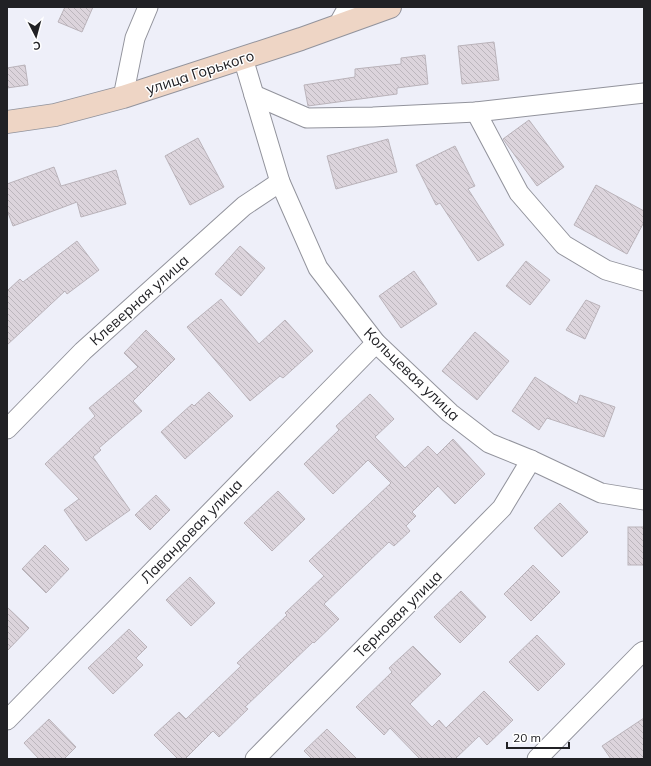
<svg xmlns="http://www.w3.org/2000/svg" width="651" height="766" font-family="Mulish,sans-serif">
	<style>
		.building { fill: url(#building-back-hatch); stroke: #bab3ba }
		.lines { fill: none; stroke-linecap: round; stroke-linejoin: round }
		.minor-casing { stroke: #92939c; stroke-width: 21 }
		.secondary-casing { stroke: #92939c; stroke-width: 24 }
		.minor { stroke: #fff; stroke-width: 19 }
		.secondary { stroke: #eed5c5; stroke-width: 22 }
		.labels { text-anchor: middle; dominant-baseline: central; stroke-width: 3; stroke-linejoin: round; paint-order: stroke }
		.street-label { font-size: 15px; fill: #212125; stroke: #fff }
	</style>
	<defs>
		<pattern id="building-back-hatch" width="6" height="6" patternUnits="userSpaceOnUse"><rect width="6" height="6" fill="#dcd4dc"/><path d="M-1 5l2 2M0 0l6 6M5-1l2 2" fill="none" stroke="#bcb6bd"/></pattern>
	</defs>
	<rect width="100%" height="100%" fill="#eeeff9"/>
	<g class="building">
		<path d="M65 7H93L82 32 58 22Z"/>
		<path d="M494 42 499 80 462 84 458 46Z"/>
		<path d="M425 55 428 84 397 88V94L308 106 304 85 355 77V69L401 64V58Z"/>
		<path d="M25 65 28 85 7 88V68Z"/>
		<path d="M529 120 564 167 537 186 503 139Z"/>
		<path d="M198 138 224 187 190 205 165 156Z"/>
		<path d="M388 139 397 172 336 189 327 156Z"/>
		<path d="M455 146 475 186 468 189 504 245 478 261 440 203 436 205 416 165Z"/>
		<path d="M54 167 61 186 116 170 126 204 81 217 77 202 13 226 7 210V184Z"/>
		<path d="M596 185 644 211V222L627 254 574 225Z"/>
		<path d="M77 241 99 270 67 294 65 291 7 345V291L20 279 23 282Z"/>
		<path d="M240 246 265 268 241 296 215 274Z"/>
		<path d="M526 261 550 280 530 305 506 286Z"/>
		<path d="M414 271 437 304 401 328 379 296Z"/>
		<path d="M221 299 259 344 285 320 313 351 283 378 280 376 250 401 187 327Z"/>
		<path d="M586 300 600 306 585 339 566 330Z"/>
		<path d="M146 330 175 359 133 401 142 411 99 448 101 450 93 457 130 510 86 541 64 510 79 499 45 464 95 416 89 408 138 367 124 353Z"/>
		<path d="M475 332 509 361 477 400 442 371Z"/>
		<path d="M535 377 577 404 580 395 615 407 604 437 547 418 539 430 512 411Z"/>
		<path d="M209 392 233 416 185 459 161 432 192 404 194 406Z"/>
		<path d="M370 394 394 419 375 437 405 468 428 446 437 455 453 439 485 474 455 504 438 486 412 512 416 516 406 526 410 531 394 546 389 542 324 604 339 619 314 643 313 642 245 707 248 709 219 737 213 731 185 759H178L154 735 179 712 186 719 241 666 237 663 287 615 285 613 324 576 309 561 391 483 368 460 333 494 304 464 339 430 336 426Z"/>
		<path d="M278 491 305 519 272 551 244 523Z"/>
		<path d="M156 495 170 510 150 530 135 515Z"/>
		<path d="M560 503 588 532 562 557 534 528Z"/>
		<rect x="628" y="527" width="16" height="38"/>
		<path d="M45 545 69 569 46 593 22 569Z"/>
		<path d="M533 565 560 592 531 621 504 594Z"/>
		<path d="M190 577 215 603 191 626 166 600Z"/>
		<path d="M461 591 486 617 460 643 434 617Z"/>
		<path d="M7 607 29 628 7 651Z"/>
		<path d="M129 629 147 647 136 658 143 665 113 694 88 668Z"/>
		<path d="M537 635 565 664 538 691 509 662Z"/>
		<path d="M413 646 441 674 410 704 432 727 439 720 446 728 484 691 513 720 487 745 479 736 455 759H420L390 728 384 735 356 707 392 672 389 668Z"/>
		<path d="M644 718V759H611L602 746Z"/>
		<path d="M49 719 76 747 64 759H39L24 743Z"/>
		<path d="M327 729 357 759H312L304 751Z"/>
	</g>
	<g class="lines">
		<g class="minor-casing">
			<g id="minor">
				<path d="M338 25 348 7"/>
				<path d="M243 58 280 182 318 268 376 343 450 413 489 443 531 460 601 493 644 500"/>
				<path d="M254 95 307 118 373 117 476 112 644 93"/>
				<path d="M123 97 135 38 148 7"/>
				<path d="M476 112 519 193 564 245 606 270 644 281"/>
				<path d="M7 429 83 351 244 206 280 182"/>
				<path d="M7 720 376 343"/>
				<path d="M255 759 502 508 531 460"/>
				<path d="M537 759 641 653 644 651"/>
			</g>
		</g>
		<g class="secondary-casing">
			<path id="secondary" d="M7 122 55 115 123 97 301 39 390 7"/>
		</g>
		<use href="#minor" class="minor"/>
		<use href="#secondary" class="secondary"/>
	</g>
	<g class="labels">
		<g class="street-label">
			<text transform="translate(200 72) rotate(-18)">улица Горького</text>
			<text transform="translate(139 300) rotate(-42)">Клеверная улица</text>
			<text transform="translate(412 374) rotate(44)">Кольцевая улица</text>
			<text transform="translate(191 531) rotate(-46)">Лавандовая улица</text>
			<text transform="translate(398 614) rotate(-45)">Терновая улица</text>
		</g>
	</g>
	<rect width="651" height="766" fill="none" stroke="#212125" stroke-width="16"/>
	<g transform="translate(36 36) rotate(174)" stroke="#ffffff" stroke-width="3" paint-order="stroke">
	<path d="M0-3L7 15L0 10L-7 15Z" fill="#212125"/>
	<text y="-6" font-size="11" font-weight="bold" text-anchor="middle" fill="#212125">С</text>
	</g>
	<path d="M507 742v6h62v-6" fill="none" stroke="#212125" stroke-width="2"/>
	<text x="513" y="742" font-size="12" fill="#212125" stroke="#ffffff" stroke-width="3" paint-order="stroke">20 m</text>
</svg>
